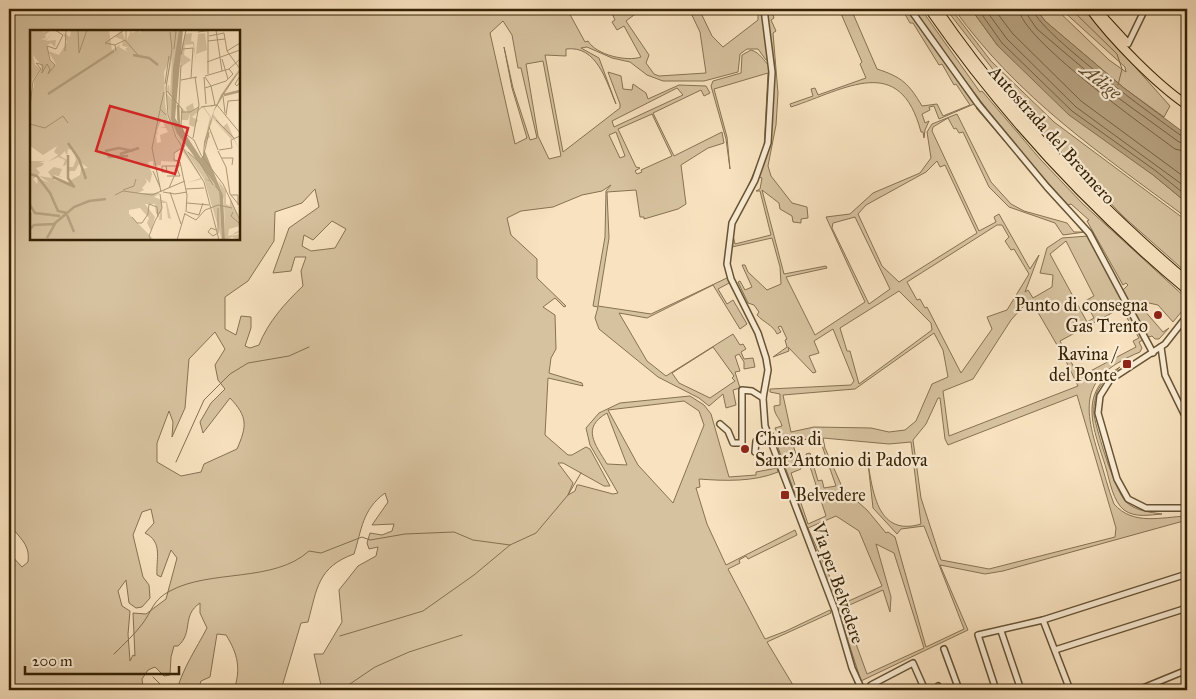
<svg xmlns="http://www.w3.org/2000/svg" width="1196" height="699" font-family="'IM FELL Great Primer',serif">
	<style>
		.green { fill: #d7c29f; stroke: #867252; fill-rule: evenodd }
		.water { fill: #b6a17f; stroke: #836f4e }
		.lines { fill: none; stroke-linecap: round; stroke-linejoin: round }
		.shore { stroke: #766242; stroke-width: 1 }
		.stream { stroke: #836f4e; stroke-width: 1 }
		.minor-casing { stroke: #665333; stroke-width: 8 }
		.highway-casing { stroke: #362304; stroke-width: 10 }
		.minor { stroke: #faecd5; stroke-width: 5 }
		.highway { stroke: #f8e2bf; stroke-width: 8 }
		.poi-dot { fill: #8f2418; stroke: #faecd5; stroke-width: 2 }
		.labels { text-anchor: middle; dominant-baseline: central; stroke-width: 4.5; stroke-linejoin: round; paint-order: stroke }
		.street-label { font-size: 18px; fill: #362304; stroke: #faecd5 }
		.poi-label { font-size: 18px; fill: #362304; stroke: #faecd5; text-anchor: end }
		.water-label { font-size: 19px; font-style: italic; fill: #634f2f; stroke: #faecd5 }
		.inset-river { fill: none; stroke: #b6a17f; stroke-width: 2.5 }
		.inset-road { fill: none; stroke: #aa9674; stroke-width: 1 }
		.view { fill: #d62828; fill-opacity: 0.15; stroke: #d62828; stroke-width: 2.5 }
		.inset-edge { fill: none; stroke: #362304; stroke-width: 2.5 }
	</style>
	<rect width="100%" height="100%" fill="#f8e2bf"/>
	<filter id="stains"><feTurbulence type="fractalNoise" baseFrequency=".004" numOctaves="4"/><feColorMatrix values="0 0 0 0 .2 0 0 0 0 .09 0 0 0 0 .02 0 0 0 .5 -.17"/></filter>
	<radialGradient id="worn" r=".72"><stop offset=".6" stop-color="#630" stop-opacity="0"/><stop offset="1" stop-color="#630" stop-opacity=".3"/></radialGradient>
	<g class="green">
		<path d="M9 9H567L585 42 588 41C596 55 627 62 641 57L624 26 617 30 612 22 615 20 610 9H622L626 15 635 9H642L626 21 649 55 646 63 654 74 659 76 706 73 700 32 689 9H699L712 36 723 47 758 20V9L762 10 770 59 766 60 758 49H747L740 54 738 72 704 81H663L647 75 630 62 612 58 587 47 581 48 599 58 616 104C606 81 597 45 566 49V56L545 55 563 152 620 108V104L608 72 621 76 623 89 632 90 633 84 646 93 648 99 679 85 706 86 710 93 704 96 701 90 653 113 674 156 722 132 724 143 708 148 681 165 686 204 678 209 644 219V217H640L636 190 607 192 609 238 598 306 651 314 729 277 731 282 718 289 727 304 733 300 747 324 740 329 713 285 647 318 619 313 647 361 666 376 733 334 740 345 743 344 746 349 741 352 744 359 753 358 755 367 744 369V362L739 354 735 356 740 371 735 372 740 388 733 390 736 405 726 408 723 394 709 406 699 398 658 377 599 329 595 318 598 307 593 306 605 237 606 191 611 185 602 191 582 195 553 207 521 211 507 218 511 235 537 259V278L566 306 564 307 555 298 543 307 555 315 556 349 551 358 549 373 582 383 583 386 548 378 545 435 568 455H572L586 447 590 449 610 486H604L563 463H558L573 483 568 495 575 491 577 485H579L613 494 618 493 590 445 586 428 599 413 620 403 690 396 704 405 711 414 729 477 756 475V472L777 468 778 472C754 482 725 481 699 479L700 487 696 488 707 524 726 565 795 530 797 535 748 559 746 556 739 560 740 563 728 569 765 639 786 631 830 610 831 613 767 642 796 690H322L314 654H323L342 622 339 590 358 566 376 556 378 547 369 549 367 543 370 533 382 535 392 531 394 524 372 525 388 502 385 493C362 510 362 529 354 554 318 567 317 588 308 622L301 623 281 690H234C241 669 238 654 226 635L217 634 210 677 201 681 199 687 177 690C183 668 196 649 207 628L200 613V603C181 616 194 632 178 646H174L171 657 170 675 164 676 155 667 148 670 142 679 143 687 147 690H9V553L22 567 28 562C30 547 23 541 14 530L9 536ZM503 21 512 35 518 68H521L537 138 530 140 513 88 504 47 512 88 527 138 515 144 490 33ZM31 31H239V239H31ZM543 61 561 156 549 159 538 136 526 64ZM677 88 683 95 614 127 612 121ZM652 114 672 156 641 170 642 172 637 174 635 171 640 168 636 167 618 129ZM616 132 625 156 620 158 609 135ZM315 189 319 207 289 228 273 273 291 271 295 257H306L301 271 303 286C285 303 268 322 259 345L250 348 245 346 251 328V317L241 316 236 335 225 329V297L248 281 274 241 275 212 302 203ZM332 221 346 229 335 248 311 251 302 246 304 235 313 240ZM215 332 225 349 215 365 218 380 225 389 211 403 200 422 203 433 230 398C248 417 247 426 237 449L204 464 201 472 181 476 157 462V443L169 411 173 422 172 437 185 408 189 359ZM713 347 734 376 732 378 735 381 710 398 679 383 672 373ZM684 401 699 411 704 425 673 503 638 465 608 410ZM607 413 627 465 607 464C595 444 581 428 607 413ZM151 509 154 523 145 533C163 542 156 558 157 575L161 577 171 550 177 558 166 599 146 614 133 613 135 656 133 655 130 661 128 634 130 611 122 606 118 591 126 580 129 603 136 608 142 607 150 598 149 585 143 577 133 535 142 512Z"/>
		<path d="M766 9H771L774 18 771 20 776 31 773 33 778 93 776 125 768 166 771 176 792 203 807 207 808 218 801 219V223L793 222 792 216 780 209 779 203 762 190 784 274 826 266 827 268 786 277 815 335 865 302 826 217 850 214 873 193 920 173 931 158 927 132 932 124 957 114 991 182 1011 204 1024 211 1067 223 1074 232H1083L976 108 978 107 1085 232 1063 235 1055 223 1009 207 989 187 963 132 959 133 956 128 954 129 948 118 933 127 932 131 979 231 996 222 994 217 999 214 1030 269 1039 255 1025 292 1028 290 1033 298 1052 287 1053 275 1040 273 1047 248 1062 238 1088 236 1143 340 1139 342 1142 348 1140 352C1082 376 1082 402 1099 456 1104 472 1108 489 1114 504 1133 526 1162 517 1187 516V520L1003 571 985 574 940 565 968 630 861 681 843 625 772 431 778 442 781 441 775 428 782 426C780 418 774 415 774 406L780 405V394L770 392V389L851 385 854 381 833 329 814 341 819 353 809 356 816 372 813 373 788 347 789 351 773 357 787 347 785 340 787 339 781 326 778 327 781 332 777 334C773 325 763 322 757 315L759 312 754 305 748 303 738 282 740 281 745 290 752 287 742 265H745L748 272 767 290 781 284 780 267 772 238 732 247 733 235 735 244 771 235 760 191H756L760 189 762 178 758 177 767 155 771 132 774 61 767 30ZM937 161 940 167 945 165 977 233 899 282 882 266 858 214 866 205 926 172ZM855 217 890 289 869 304 832 228 833 223ZM997 225H1002L1009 237 1005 241 1011 250 1014 249 1029 274 1007 310 987 317 992 329 961 373 927 307 925 308 920 299 917 300 907 282ZM1066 241 1094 296 1085 301 1094 318 1087 322 1050 254ZM899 291 931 323 932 330 859 384 850 351H847L840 328ZM1028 301 1032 302 1064 357 1078 386 949 436 943 391 973 379 1011 320ZM1121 308 1139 338 1133 341 1136 347 1079 377 1060 341ZM934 333 943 350 948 377 932 384 916 421 905 430 889 432 871 428 814 427 791 432 783 395 855 389ZM1077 395 1116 528 1115 537 989 569 941 560 921 498 913 440 926 424 938 398H940L945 439 948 445ZM819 437 836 486 824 488 822 480 818 481 810 453 806 454 826 516 808 524 791 473 801 469 792 442ZM823 438 889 444 911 442 921 524C878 537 873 493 868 463L873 508 897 534 901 529 924 526 964 629 926 647 895 537 888 532 886 533 867 510 843 489 825 448ZM836 516 859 531 882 586 842 604 808 528ZM876 544 894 553 924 648 867 674 843 608 883 590 890 612 891 597Z"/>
		<path d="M839 9H851L877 69C902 77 909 84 922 106L937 104 943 116 970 105 956 84 954 85 942 64 939 65 913 23H910L902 9H909L974 104 939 119 934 106 929 107 930 110 922 114 925 123 929 121 925 130 924 138 923 132H921C900 52 846 89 791 107L790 104 813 96 811 89 815 88 818 95 866 78 860 64 862 62Z"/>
		<path d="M913 9H921L980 92 982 91 1041 160 1083 204 1187 299V305L1173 322 1158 305 1149 303 1143 309 1163 332 1169 328 1159 339H1155L1152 336 1148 337 1123 290 1128 285 1126 283 1123 285 1087 221 1089 220 1071 204 1068 205C1011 143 961 77 913 9Z"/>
		<path d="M946 9H951L991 61 1054 122 1187 221V273L1125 218 1070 162 1019 103Z"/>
		<path d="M954 9H971L998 46 1187 203V218C1100 153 1019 99 954 9Z"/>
		<path d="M1036 9H1056L1109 60 1126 72 1125 67 1061 9H1087L1138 63 1136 68 1170 106 1164 117 1124 88 1045 21Z"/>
		<path d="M751 50C761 53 763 61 770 66 769 106 773 155 747 189L764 148 768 73 714 89 727 137 730 169 726 139 711 86 713 81 741 73 742 55Z"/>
		<path d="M1120 367C1112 375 1102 381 1097 392 1095 399 1093 408 1094 415 1097 432 1115 491 1126 502 1136 511 1149 512 1162 514 1149 515 1135 518 1124 510 1113 501 1110 482 1106 468 1094 429 1076 393 1120 367Z"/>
	</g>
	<path class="water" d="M971 9H1036L1045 21 1124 88 1187 135V203L1153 175 1069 115 998 46Z"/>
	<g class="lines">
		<g class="shore">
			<path d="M978 9 1002 43 1072 111 1156 171 1187 196"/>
			<path d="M985 9 1007 39 1076 107 1187 188"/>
			<path d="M994 9 1013 34 1081 101 1187 179"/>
			<path d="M1019 9C1020 38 1147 128 1175 149L1187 152"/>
			<path d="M1026 9 1028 16 1037 29 1117 97 1179 142 1187 144"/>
			<path d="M1033 9C1035 30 1159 120 1183 137L1187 138"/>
		</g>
		<g class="stream">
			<path d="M1071 9 1117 54 1122 69 1118 85"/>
			<path d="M176 462 204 400 230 374 248 363 289 356 309 347"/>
			<path d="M340 636 423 611 474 575 510 545 536 533 568 495 581 473"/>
			<path d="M114 654C124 644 135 634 143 623 153 609 153 600 170 591 210 569 274 583 309 551L321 553 362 537 370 540 405 534 454 532 473 540 510 545"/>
			<path d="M153 677 166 690"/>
			<path d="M341 690 375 667 409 652 462 635"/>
		</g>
		<g class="minor-casing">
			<g id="minor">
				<path d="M764 9 772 72 768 143 755 180 732 223 727 264 731 279 758 333 766 358 768 370 763 398 765 426 835 610 852 668 862 690"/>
				<path d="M910 9 978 104 1047 187 1089 233 1153 353"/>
				<path d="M1128 44 1145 9"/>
				<path d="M1187 316 1165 344 1110 380 1100 396 1098 413 1117 479 1128 499 1146 508H1187"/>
				<path d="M1161 347 1165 375 1187 420"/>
				<path d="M720 424 728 431 733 443H742V390L752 391 763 398"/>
				<path d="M755 452 756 441 769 437"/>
				<path d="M1043 620 1070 690"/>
				<path d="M1001 631 1021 690"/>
				<path d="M944 649 958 687 953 690"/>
				<path d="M1055 650 1187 608"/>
				<path d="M938 686 940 690"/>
				<path d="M873 690 871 685 913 663 925 690"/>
				<path d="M996 690 978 635 1043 620 1187 574"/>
				<path d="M1138 690 1182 672 1187 673"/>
			</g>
		</g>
		<g class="highway-casing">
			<g id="highway">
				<path d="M929 9C1002 114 1089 208 1187 290"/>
				<path d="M937 9C1007 111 1093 201 1187 281"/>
				<path d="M1090 9C1112 39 1156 84 1187 105"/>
				<path d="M1102 16 1125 41"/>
			</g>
		</g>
		<use href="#minor" class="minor"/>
		<use href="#highway" class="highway"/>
	</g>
	<g class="poi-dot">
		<circle cx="1158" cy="315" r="5"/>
		<rect x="1122" y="359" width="10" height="10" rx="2.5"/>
		<circle cx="745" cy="449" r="5"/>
		<rect x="780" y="490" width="10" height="10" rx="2.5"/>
	</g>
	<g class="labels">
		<g class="street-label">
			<text transform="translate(1052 135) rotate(48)">Autostrada del Brennero</text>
			<text transform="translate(838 583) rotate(71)">Via per Belvedere</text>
		</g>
		<g class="poi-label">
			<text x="1148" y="305">Punto di consegna<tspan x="1148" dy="21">Gas Trento</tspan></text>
			<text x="1117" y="354">Ravina /<tspan x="1117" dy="21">del Ponte</tspan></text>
			<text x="755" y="439" text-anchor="start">Chiesa di<tspan x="755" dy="21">Sant'Antonio di Padova</tspan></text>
			<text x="795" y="495" text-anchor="start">Belvedere</text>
		</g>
		<g class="water-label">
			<text transform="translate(1101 81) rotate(38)">Adige</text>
		</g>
	</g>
	<g transform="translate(30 30)">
		<rect width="210" height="210" fill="#f8e2bf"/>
		<path d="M0 0H14L13 3 16 1 21 0 15 5 16 8 11 9 16 10 22 3 16 11 26 10 25 17 21 13 17 15 19 29 25 34 18 44 26 34 18 21 29 25 37 12 33 3 40 7 41 0H79L82 20 91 14 89 17 98 22 95 19 98 17 92 16 93 10 85 7 92 1 95 10V0H97V10L101 0 102 3 109 0V3L112 0H149L143 69 139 64 137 59 138 55H139L140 64 142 29 136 56 137 64 143 70 141 89 156 115 154 118 166 129 157 115 171 133 189 162 192 210 174 149 149 111 140 91 136 63V53L141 29H140L134 42 135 74 138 89 147 109 168 141 172 149 156 153 171 148 151 119 143 124 144 130 150 131 151 136H148L147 132 131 131V135L123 136V131L118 132 122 144 120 153 115 148 117 152 112 158 114 160 108 163H130L124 167 137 172 141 189 138 188 136 173H132V190H129L130 184H126L125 174H115L125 187 121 201 117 193 119 188 110 178 99 180V184L124 210H0V185L3 180 2 176 0 180V131H15L9 133H14L12 136 6 138 10 143 3 149 7 154 8 148 20 153 9 146 22 148 18 142 24 137 32 139 29 146 35 148 24 145V150L36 153 50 145 51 139 58 138 50 132 45 141H39L38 137H43L46 130 44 120 38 119 37 126 35 121 30 126 37 130 36 135 33 136 35 130 28 127 18 132 28 125 24 122 27 116 13 125 0 116 1 62 4 57V50L12 39 10 34 3 25 5 35 11 39 2 50 0 68V36L3 35H0ZM132 88 135 97 129 98H136L138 102 130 105 131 112 127 113 126 103 128 105 127 101ZM162 3 161 11 164 12 166 33 163 14 155 15 154 25 161 30 151 37 149 26 155 4ZM175 3 177 20 166 24 168 4ZM163 73 164 79 160 82 176 75 174 77 181 87 180 91 182 88 202 108 182 87 183 84 193 97 197 93 210 121 203 108 201 109 183 89 178 102 180 107 175 111 174 126 173 128 174 114 180 87 173 77 162 87 168 90 164 97 159 95 160 83 158 90H152L151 77 157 83 156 77ZM188 150 196 161V174L200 176V167L210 191V196L199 199 198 206 204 204V203L210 200V202L200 206 210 204V210L202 207 195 210 194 170Z" fill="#d7c29f" fill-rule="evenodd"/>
		<path d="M149 0H153L145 88 171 128 173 126 174 112 184 80 191 65 210 38 184 81 174 119 193 165 195 210H192L189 162 182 152 174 149 179 150 186 156 147 103 141 89 143 38Z" fill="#b6a17f"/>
		<path class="inset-river" d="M103 25 119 28 128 35M18 64 84 21M194 65 210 61M148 75 149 96M38 113 49 129 56 149M75 121 89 118 103 121M77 123 79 127 98 126M90 124 109 118M38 125V148L44 157M0 144 7 146 20 163 28 181 37 183M23 147 45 157M0 175 5 183 30 186M37 185 44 202M0 199 4 195 24 194 44 177 59 171 76 169M17 208 26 192"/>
		<path class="inset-road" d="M48 0 49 23 57 0M178 0V44M186 0 192 41M140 2 142 19 136 58 138 85 146 107 174 152 189 210M168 2 183 0M179 6 194 3 197 21M178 11 195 9M75 13 94 0M75 13 85 15 86 21M210 13 197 21 210 39M85 15 95 10 108 25M144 19 146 1M153 19 163 18 161 48M35 21 36 0M151 25 156 0M192 29 198 49M177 32 210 20M175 46 199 39 210 29M210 46 205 54 207 56 210 52M165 47 169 75M174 47 176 74M175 47 181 56 185 75 181 76M151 50 167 47M135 54 139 26M175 58 196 51 203 44 199 39M196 60 210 40M137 61 152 79 151 95 154 103 164 110 171 125 193 154 210 190M134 62 130 79 136 85M193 66 195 83M0 76 3 51 11 39 6 33 13 35 12 43 17 34 20 39 18 44 25 35 20 30 17 16 26 19 33 5 25 0M171 77 187 75 210 103M130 80 122 118 131 162M151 82H160L169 77M196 85 198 71 210 70M148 90 151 35M186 90 204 108M0 94 15 98 33 86 38 93M179 97 188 120M163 108 169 75M189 120 202 118 201 110 210 106M188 121 196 137 200 164 210 176M158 122 170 133 183 155M173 128 179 102M192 128H203L202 135M150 131 144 130V123L155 116M150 132 157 165 156 182M136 136 137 142H132V136H148M123 141 130 157M137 146H150L147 139M139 158 149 135M156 159 174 158M93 160 104 156 106 149M133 162 145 164 157 162M140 162 151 194M85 165 93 161 122 165 155 151M201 165H208V175M157 173 179 175M157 182 169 185 173 173M203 182 201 186 210 194M155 184 166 190 175 180 188 175 202 178M102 187 107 193H112L118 184 119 174 127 177 128 187M186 200 181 198 178 202 183 206 188 203V178M121 210 119 206 125 191 132 178 130 164M147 210 155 183"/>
		<path class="view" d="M80 76 158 98 145 144 66 121Z"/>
		<rect width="210" height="210" class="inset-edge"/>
	</g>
	<rect width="1196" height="699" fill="none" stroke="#f8e2bf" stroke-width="30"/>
	<rect x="10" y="10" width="1176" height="679" fill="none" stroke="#362304" stroke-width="2.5"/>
	<rect x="15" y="15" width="1166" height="669" fill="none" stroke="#362304"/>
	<path d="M25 666v8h154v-8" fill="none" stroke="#362304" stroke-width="2.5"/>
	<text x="32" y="666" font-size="15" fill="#362304" stroke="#faecd5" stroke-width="4" paint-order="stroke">200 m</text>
	<rect width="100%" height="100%" filter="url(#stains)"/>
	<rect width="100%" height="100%" fill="url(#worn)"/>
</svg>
